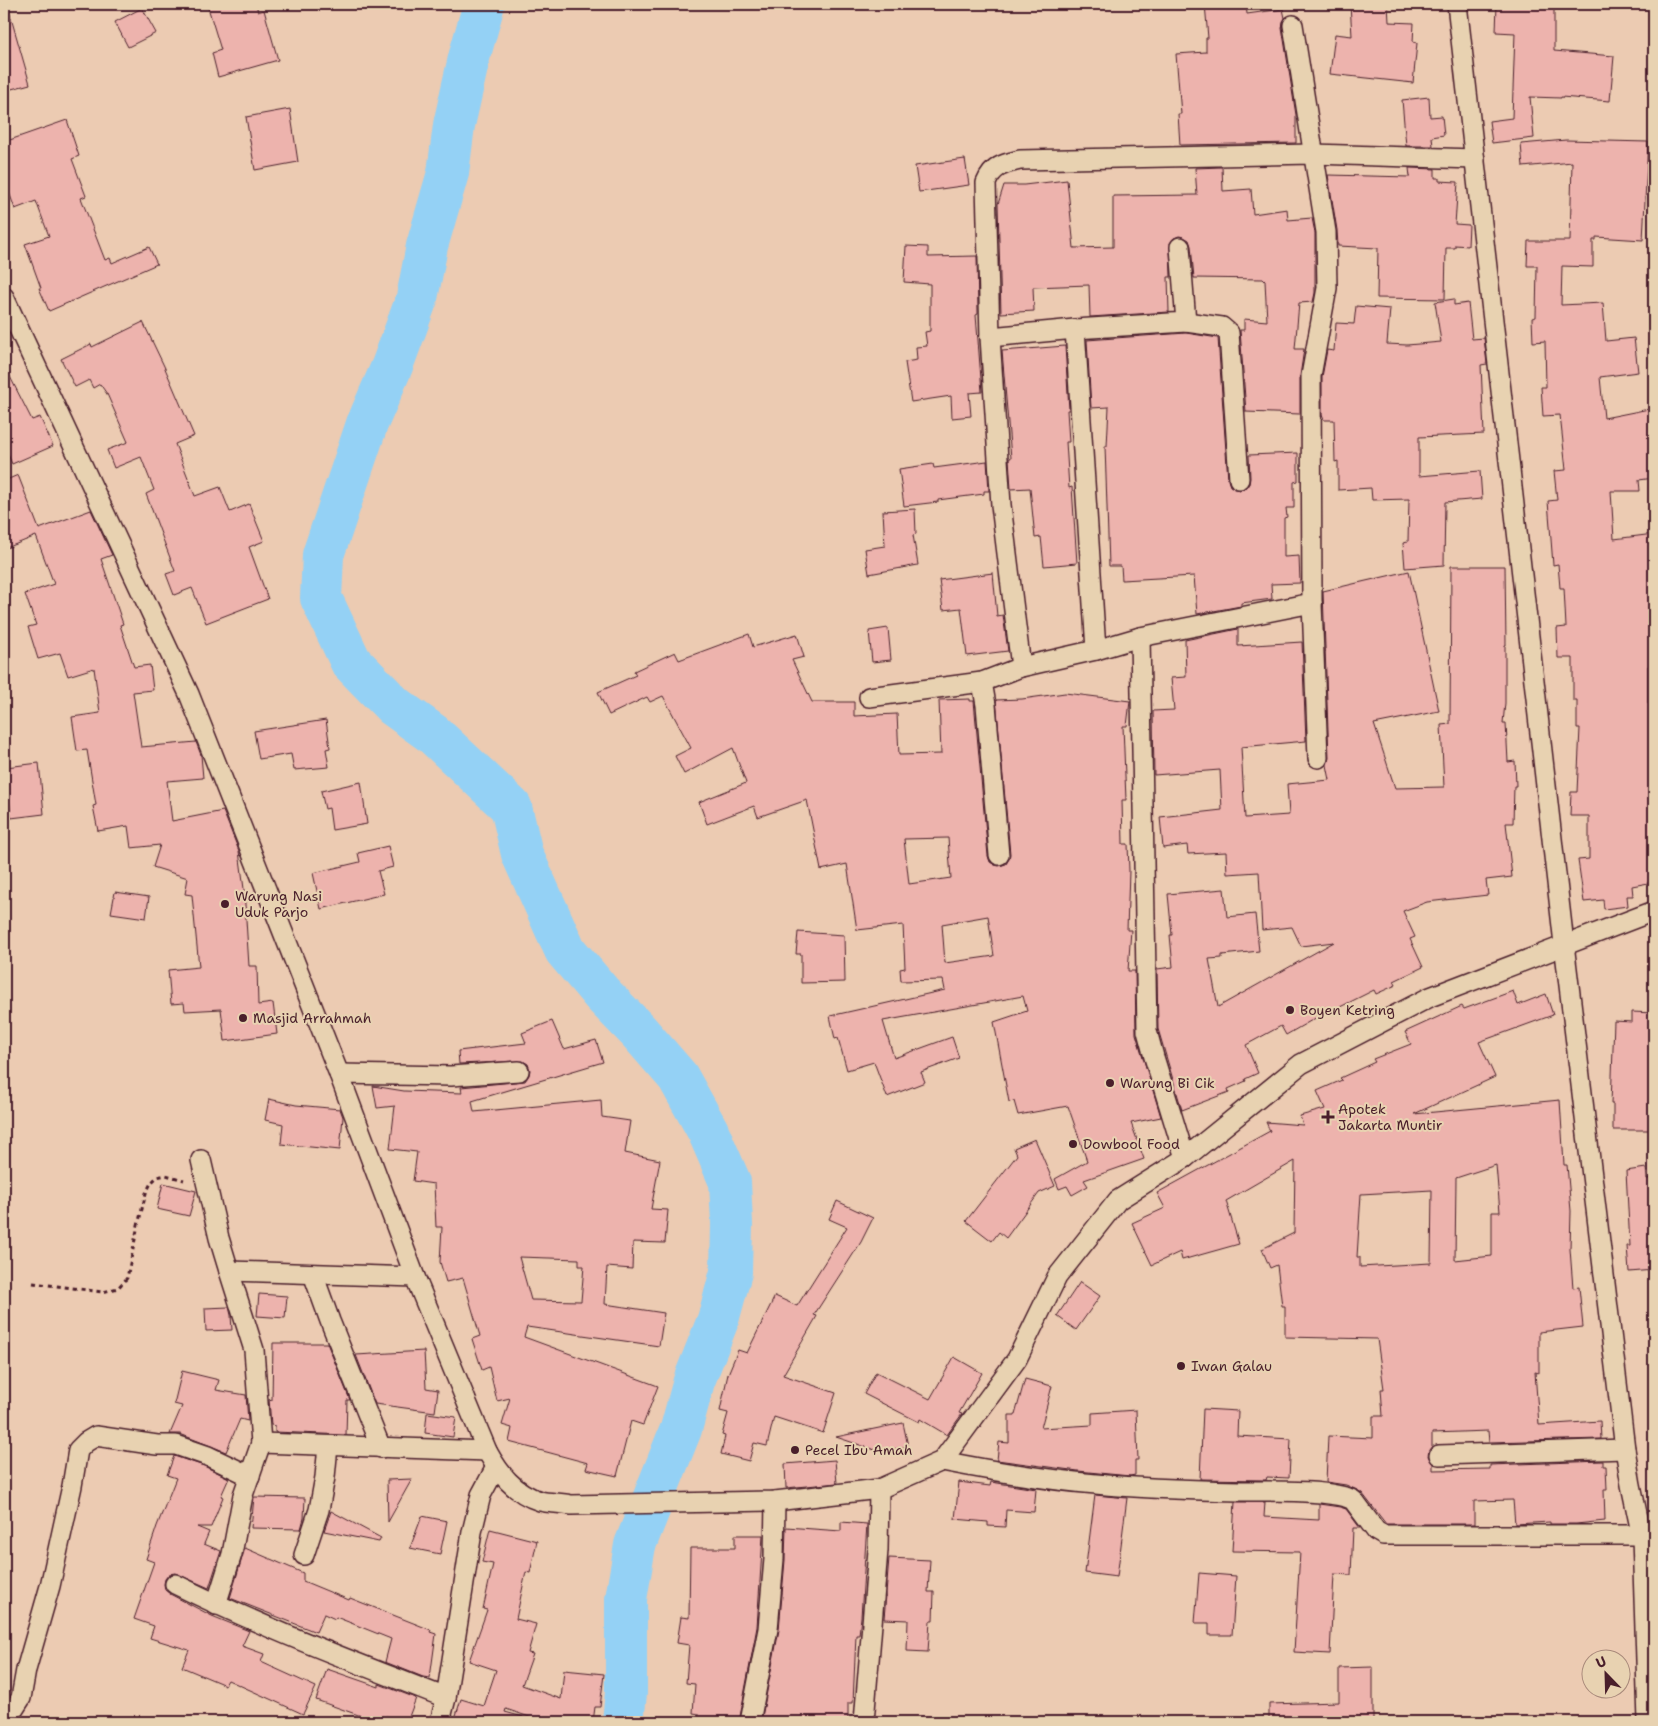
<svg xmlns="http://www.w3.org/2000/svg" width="1658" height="1726" font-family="'Shantell Sans',sans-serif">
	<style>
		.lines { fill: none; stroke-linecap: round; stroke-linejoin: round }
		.river { stroke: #94d1f5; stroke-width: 42 }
		.building { fill: #edb3ad; stroke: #4a1f2b; fill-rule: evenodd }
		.street-casing { stroke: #4a1f2b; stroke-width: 22 }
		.path { stroke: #4a1f2b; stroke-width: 3; stroke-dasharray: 4 4; stroke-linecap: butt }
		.street { stroke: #e8d2b1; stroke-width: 19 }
		.poi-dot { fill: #4a1f2b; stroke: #e8d2b1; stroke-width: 2 }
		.labels { text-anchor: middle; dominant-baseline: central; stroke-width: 4; stroke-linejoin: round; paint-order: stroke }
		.poi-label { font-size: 14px; fill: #4a1f2b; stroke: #e8d2b1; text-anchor: start }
	</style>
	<rect width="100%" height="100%" fill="#eccbb2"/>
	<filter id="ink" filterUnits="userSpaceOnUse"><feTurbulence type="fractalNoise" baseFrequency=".02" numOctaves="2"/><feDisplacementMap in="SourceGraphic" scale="10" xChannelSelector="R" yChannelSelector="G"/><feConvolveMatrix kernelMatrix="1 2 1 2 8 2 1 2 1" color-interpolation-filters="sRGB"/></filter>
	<g filter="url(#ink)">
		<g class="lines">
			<path class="river" d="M484 4 469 58 454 125 448 173 427 246 417 298 392 366 367 424 323 555 321 598 351 662 394 706 433 734 511 807 522 854 565 950 602 994 639 1032 678 1077 708 1131 730 1182 732 1224 731 1272 718 1320 694 1381 681 1429 635 1545 626 1599V1693L623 1722"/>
		</g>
		<g class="building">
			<path d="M207 4H256L258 12 264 10 278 60 218 77 212 53 221 50Z"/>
			<path d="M1205 4H1246L1247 14 1283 9 1285 18 1282 27 1296 115V143L1180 145 1178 114H1181L1176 54 1206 52V38H1208Z"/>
			<path d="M1350 4H1388L1389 22 1414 23 1413 42 1417 43 1413 83 1330 74 1335 34 1352 36Z"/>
			<path d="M1497 4 1554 5V51L1614 56 1610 101 1561 97V98L1530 97 1534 138 1492 143 1489 121 1512 118 1515 33 1496 32Z"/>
			<path d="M142 8 156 33 128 47 115 22Z"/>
			<path d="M9 11 30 84 4 91V12Z"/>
			<path d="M1429 97 1430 117 1442 116 1444 135 1432 137 1433 146H1406L1402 100Z"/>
			<path d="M290 109 298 162 255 170 246 117Z"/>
			<path d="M67 120 79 156 72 159 86 196 81 198 105 260 110 258 112 263 149 247 157 264 49 311 39 288H41L25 244 49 236 36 201 15 209 4 178V142Z"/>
			<path d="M1566 140 1648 142 1643 240 1596 237V240H1593V267L1562 266 1561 305 1603 303 1606 341 1634 338 1638 372 1600 377 1604 418 1654 408V478L1639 480 1640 491H1611L1614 539 1654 534V642L1650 643V666H1648V703L1652 704V758H1654V882L1632 886 1633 896H1627L1628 906 1604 909 1603 900 1584 902 1578 860 1589 859V816H1570L1571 792H1577L1580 728H1577V700H1573V658H1558L1557 628 1566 627 1564 588H1560L1558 564 1553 565 1548 501 1557 500 1554 471 1566 470 1560 415 1543 416 1541 387H1546L1545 341 1533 342 1532 318 1536 317 1537 266H1527L1528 241H1570L1572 162 1523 167 1521 144Z"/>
			<path d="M965 159 969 185 919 192 915 166Z"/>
			<path d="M1222 167 1223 191 1251 189 1253 214 1287 209 1288 220 1312 218 1315 233V293L1313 302 1299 303 1295 349H1304L1300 376V414L1246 412 1240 330H1244V319L1267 321 1265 281 1263 279 1194 278 1191 246 1189 240 1184 237 1179 236 1174 238 1170 243 1171 277H1168L1169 312 1090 317 1089 285 1033 287 1034 311 1001 313 998 204 1004 185H1024L1067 180 1074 248 1113 247V196L1197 195 1195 168Z"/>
			<path d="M1409 168 1435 169V178H1439V181L1458 182 1455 224 1469 225 1468 246 1455 245V248H1446L1445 299 1377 298 1378 248 1338 246 1337 230 1328 175 1410 177Z"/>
			<path d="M906 246 928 247V257L977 256 978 314 976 315 982 392 969 393 971 416 952 418 951 396 911 402 905 362 917 360 916 347 927 346 925 332 930 331V284L904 282Z"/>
			<path d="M1454 299V305L1468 303 1472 339 1484 338 1487 364 1481 365 1484 434 1419 437V476L1480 471 1482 499 1445 502 1444 565 1405 568 1403 543 1408 542 1409 499 1372 500 1371 488 1338 490V461L1335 462 1334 420H1324L1322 415V377L1327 350 1334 351 1336 323 1354 324 1356 306 1390 309 1387 344 1407 345 1441 342 1435 302Z"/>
			<path d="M143 322 164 366 194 436 175 444 195 496 220 487 230 512 249 504 264 541 249 547 268 599 206 623 192 588 174 595 166 574 175 571 146 494 154 490 141 457 114 468 107 450 128 442 107 394 100 384 93 388 89 380 75 387 61 359 91 344 92 347Z"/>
			<path d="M1186 333 1218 338 1228 480 1230 486 1235 489 1240 490 1246 488 1249 484 1250 478 1249 455 1298 453V481L1294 482V508H1286L1287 517 1284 518V557L1299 556 1300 583 1271 584 1272 599 1241 603V606L1197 614 1194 576 1122 580 1121 566H1109L1105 446H1107L1109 407 1091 408 1087 340Z"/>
			<path d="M1065 346 1069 410H1067L1069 442H1066L1069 488 1072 487 1077 563 1044 566 1041 537 1035 538 1030 488 1011 489 1009 458H1011L1002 351Z"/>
			<path d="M4 365 32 420 40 417 53 446 12 464 4 445Z"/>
			<path d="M987 461 989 491H984V494L938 500V502L904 506 899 469 933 464 934 468Z"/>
			<path d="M18 475 39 529 91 510 112 555 101 559 123 624 120 625 134 667 150 665 153 690 133 692 141 747 196 742 201 755 203 778 167 781 172 821 223 811 239 851 244 889 249 966H257L258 1005 273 1003 277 1034 225 1041 221 1009 185 1011 184 1003 171 1004 168 970 199 967 192 895 185 894 188 878 153 867 160 845 131 848 128 826 98 831 93 806 96 805 87 750 77 751 72 717 100 713 94 668 68 676 60 653 38 659 28 627 36 625 25 594 54 584 36 536 4 549V481Z"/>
			<path d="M915 509 916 534 913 535 918 565 869 574 865 549 885 546 883 511Z"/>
			<path d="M1451 566H1505L1506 645H1505V703L1503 723H1506L1508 762 1515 761 1516 786H1514L1513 823H1506L1512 877 1486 880 1488 895 1427 902 1403 911 1415 937 1410 939 1423 967 1394 981 1396 985 1376 994 1374 990 1334 1010 1333 1008 1286 1035 1281 1026 1246 1045 1258 1073 1245 1079 1246 1081 1228 1089 1229 1092 1182 1110 1158 1029 1157 969 1173 967 1170 935H1172L1168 894 1224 889 1227 917 1255 914 1259 951 1222 955V958L1209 959 1218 1007 1334 942 1301 946 1292 927 1262 930 1259 872 1227 874 1226 852 1188 854 1187 845 1163 848 1160 817 1222 810 1220 770 1154 775 1153 711 1174 710 1171 678 1186 677 1185 640 1238 629V646L1302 642 1306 741 1241 747 1245 818 1289 815 1287 784 1330 780 1327 765 1329 758 1323 591 1409 571 1439 711 1374 724 1395 788 1444 787 1441 725 1450 724Z"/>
			<path d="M993 573 997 616 1003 615 1008 651 967 656 961 608 943 610 939 580Z"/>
			<path d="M888 628 891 660 872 662 869 631Z"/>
			<path d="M749 634 753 647 797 634 804 657 792 660 812 702H854V716L897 714 899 755 941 754 939 700 970 699V701H974L988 856 990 862 995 865 999 866 1006 864 1009 859 1010 854 996 700 1022 699 1065 693 1130 701 1127 726H1123L1126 800H1122L1123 844H1128L1129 871 1127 930H1131L1128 971H1135L1136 1034 1161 1117 1131 1123 1144 1159 1084 1180 1088 1186 1072 1195 1067 1186 1059 1189 1055 1179 1087 1161 1068 1106 1018 1115 1014 1101 1009 1102 994 1022 1027 1011 1023 996 883 1021 894 1058 952 1037 959 1058 921 1072 925 1082 887 1097 874 1062 847 1070 838 1038 835 1039 830 1016 945 990 943 980 901 981 900 969 905 968 903 925 857 930 847 864 821 870 807 800 758 817 754 806 707 824 699 802 746 783 733 748 684 774 675 756 691 748 663 696 650 702 647 697 609 715 598 692 636 675 634 671 675 652 679 660ZM948 838 951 878 909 884 904 839ZM988 916 994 956 945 963 942 924Z"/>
			<path d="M326 720 330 748 326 749 329 767 294 770 291 754 259 759 254 731Z"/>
			<path d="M39 763 44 814 11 818 6 767Z"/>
			<path d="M361 782 367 824 332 830 329 808 325 809 321 791Z"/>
			<path d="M388 846 393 867 378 871 384 894 321 909 313 873 360 862 358 853Z"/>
			<path d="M115 892 149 897 146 918 111 913Z"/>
			<path d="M798 932 844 935 845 982 801 983V954H796Z"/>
			<path d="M1513 991 1518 1005 1546 994 1553 1015 1479 1042 1495 1077 1414 1114 1560 1100 1564 1165H1567L1571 1211 1570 1249 1573 1288 1579 1287 1583 1327 1539 1332V1373L1535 1372 1539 1425 1600 1421 1601 1439 1489 1442 1488 1431 1432 1433V1446L1429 1450 1428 1456 1433 1464V1470L1490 1469V1465L1603 1461V1466H1606L1607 1490H1604L1605 1521 1576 1524H1550V1522L1515 1524 1513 1500 1474 1501V1524H1386L1362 1493 1357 1490 1346 1485 1326 1482 1328 1436 1373 1438V1416H1383L1381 1389H1384L1377 1339 1285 1337V1306H1282L1277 1265 1270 1268 1262 1249 1294 1233 1295 1161 1226 1201 1239 1244 1182 1260 1180 1252 1152 1265 1132 1223 1165 1208 1157 1193 1270 1131 1266 1122 1303 1125 1300 1116 1325 1109 1317 1091 1342 1080 1340 1078 1375 1062 1373 1059 1411 1044 1405 1032 1462 1006 1464 1009ZM1496 1165 1500 1212H1492V1256L1455 1260 1456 1178ZM1432 1190 1431 1263 1360 1267V1257H1357L1361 1194Z"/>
			<path d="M1632 1012 1654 1013V1130H1613V1104H1611L1614 1021 1632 1022Z"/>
			<path d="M552 1021 564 1049 596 1040 603 1062 472 1101 474 1112 601 1100 602 1117 630 1121 625 1153 660 1160 651 1209 668 1210 665 1243 633 1242 632 1269 607 1267 605 1304 664 1313 659 1346 527 1327 524 1337 658 1386 643 1425 631 1421 617 1476 586 1469 588 1463 509 1442 512 1428 502 1425 510 1398 497 1401 489 1367 482 1370 472 1339 480 1336 463 1278 446 1282 440 1262 442 1227H436L434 1184 413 1181 417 1152 390 1149 395 1106 377 1108 373 1086 404 1091 462 1093 461 1087 525 1081 529 1075 530 1070 528 1064 523 1061 459 1064 458 1051 526 1043 522 1033ZM519 1257 579 1259V1266H584L581 1301 531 1300Z"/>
			<path d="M269 1099 296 1105 340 1109 343 1117 340 1150 281 1144 283 1124 265 1120Z"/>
			<path d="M1035 1139 1055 1186 1039 1193 1006 1238 999 1232 992 1241 966 1221 1017 1155 1014 1148Z"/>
			<path d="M1646 1168 1647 1179 1654 1178V1270L1629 1272 1627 1246H1630L1626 1171Z"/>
			<path d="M163 1183 196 1191 189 1216 157 1209Z"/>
			<path d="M837 1201 873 1218 861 1242 814 1315 817 1316 783 1375 836 1393 823 1433 774 1417 767 1446 754 1443 749 1461 721 1454 725 1436 722 1435 728 1413 720 1411 728 1374 738 1350 747 1353 775 1296 797 1306 847 1227 829 1219Z"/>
			<path d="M1080 1282 1100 1296 1076 1330 1057 1316Z"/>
			<path d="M259 1294 287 1296 285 1318 257 1316Z"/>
			<path d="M229 1307 231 1315 232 1330 206 1331 205 1308Z"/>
			<path d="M273 1343H327L350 1400H347L346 1435 275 1432V1426L271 1425 269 1399 272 1400Z"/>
			<path d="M424 1351 426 1388 438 1390 435 1412 375 1404 356 1355Z"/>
			<path d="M954 1357 982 1373 959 1413 962 1414 947 1435 920 1419 919 1422 864 1394 876 1372 930 1399Z"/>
			<path d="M182 1371 219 1380 216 1390 246 1395 248 1421 240 1419 226 1452 180 1434H170L182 1406 174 1404Z"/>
			<path d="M1025 1379 1052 1386 1041 1428 1092 1425V1413L1136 1410 1138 1460H1135V1475L1130 1476 1078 1471 997 1460 999 1442 1009 1443V1415H1015Z"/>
			<path d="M1203 1409 1238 1411 1237 1436 1291 1439 1289 1478 1267 1477 1266 1480 1200 1479Z"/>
			<path d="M427 1413 456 1417 453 1437 425 1433Z"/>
			<path d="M903 1423 908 1446 881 1452 836 1437Z"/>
			<path d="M174 1456 204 1466 229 1478 221 1496 223 1497 211 1527H197L209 1532 204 1544 221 1551 209 1588 175 1573 169 1574 165 1579 164 1584 165 1590 170 1594 212 1616 249 1631 242 1646 264 1654 261 1662 316 1687 303 1714 228 1680 225 1685 182 1667 189 1650 150 1638 154 1626 134 1619 154 1562 146 1559 157 1526 176 1478 167 1475Z"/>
			<path d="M835 1460 837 1483 786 1488 785 1464Z"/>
			<path d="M412 1479 388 1522 387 1480Z"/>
			<path d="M959 1482 990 1486 991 1482 1036 1489 1034 1512 1006 1510 1005 1527 988 1526V1522L955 1519Z"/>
			<path d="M1095 1495 1127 1498 1117 1577 1085 1573Z"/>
			<path d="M254 1497 305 1498 304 1518 301 1529 251 1528Z"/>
			<path d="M1235 1502H1265L1264 1517 1319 1520V1504L1340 1507 1346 1509 1360 1528H1353L1351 1575 1334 1574 1330 1654 1294 1652 1300 1552 1232 1551Z"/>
			<path d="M331 1511 381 1538 379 1542 324 1531Z"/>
			<path d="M422 1516 447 1521 440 1554 410 1548Z"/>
			<path d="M841 1522 867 1524 861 1617 859 1635H856L853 1703H848V1722H761L779 1630 785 1560 786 1527 841 1531Z"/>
			<path d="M490 1529 537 1541 530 1573 526 1572 516 1619 536 1624 528 1653 533 1654 522 1685 561 1699 564 1670 604 1674 600 1707H595L593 1722H544L506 1709 505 1712 523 1717 522 1722H454L461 1699 484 1706 496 1670 469 1661 487 1610 483 1609 493 1564 482 1562Z"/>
			<path d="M735 1535H763L757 1627 739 1722H698L699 1714 693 1713 695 1684 686 1683 689 1645 677 1643 681 1617 689 1618 690 1548H735Z"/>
			<path d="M245 1548 303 1573V1581L349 1600 350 1598 431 1630 430 1632 436 1634 430 1678 423 1677 385 1662 391 1639 336 1617 335 1619 324 1614 316 1632 230 1598Z"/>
			<path d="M889 1558 930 1560 928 1592H934L933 1621H930L928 1652 907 1651 908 1620 884 1619Z"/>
			<path d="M1199 1573 1236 1576 1232 1635H1209V1623H1195Z"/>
			<path d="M1373 1667V1722H1269V1704L1339 1702V1668Z"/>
			<path d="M327 1669 379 1687V1684L416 1698 407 1722 386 1716 384 1722H378L316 1700Z"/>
		</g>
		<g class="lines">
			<g class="street-casing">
				<g id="street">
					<path d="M1457 4 1564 944 1625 1449 1631 1485 1642 1537 1648 1722"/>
					<path d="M1293 25 1326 232 1327 288 1311 376 1312 603 1318 758"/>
					<path d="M4 297 189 694 339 1074 415 1277 487 1451C499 1473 514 1493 540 1501 549 1503 561 1503 571 1505L775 1501 879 1489 942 1461 1017 1359 1057 1277 1118 1200 1185 1158 1301 1064 1430 997 1654 911"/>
					<path d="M1186 322 1222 327 1229 333 1239 479"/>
					<path d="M1075 329 1186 322 1180 247"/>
					<path d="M990 337 1075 329 1096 650"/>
					<path d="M1140 637 1147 1031 1154 1057 1185 1158"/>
					<path d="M1021 667 1001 505 990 337 986 183C993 166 1003 164 1020 160L1313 154 1475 159"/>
					<path d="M982 682 986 705 999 855"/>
					<path d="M869 697 982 682 1021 667 1096 650 1140 637 1312 603"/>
					<path d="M339 1074 451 1076 519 1071"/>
					<path d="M201 1160 219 1238 229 1271 415 1277"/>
					<path d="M313 1274 330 1321 381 1448"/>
					<path d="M261 1443 487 1451"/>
					<path d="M1439 1455 1625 1449"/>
					<path d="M942 1461C993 1471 1044 1480 1096 1484 1144 1489 1192 1490 1240 1491 1265 1491 1333 1489 1353 1500L1376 1531 1383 1535H1653"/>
					<path d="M304 1555 319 1510 325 1477 328 1446"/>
					<path d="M175 1584C263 1628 355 1662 446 1698"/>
					<path d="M216 1605 232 1554 243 1495 261 1443 254 1350 229 1271"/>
					<path d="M4 1716 14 1709 21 1698 26 1670 50 1586 72 1486 78 1450 86 1442 96 1436 157 1445H176L208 1456 250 1476"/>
					<path d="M440 1722 446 1698 472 1532 481 1495 496 1467"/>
					<path d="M750 1722 768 1629 774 1559 775 1501"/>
					<path d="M864 1722 878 1550 879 1489"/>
				</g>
			</g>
			<path class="path" d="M33 1283 103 1292 118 1288 127 1278 138 1225 146 1193 151 1183 157 1177 166 1175 184 1180"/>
			<use href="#street" class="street"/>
		</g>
	</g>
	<g class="poi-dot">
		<circle cx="225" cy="904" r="5"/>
		<circle cx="1290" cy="1010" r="5"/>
		<circle cx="243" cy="1018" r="5"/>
		<circle cx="1110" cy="1083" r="5"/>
		<path d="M1325.5 1109.5h5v5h5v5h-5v5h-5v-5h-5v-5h5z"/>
		<circle cx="1073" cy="1144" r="5"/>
		<circle cx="1181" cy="1366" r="5"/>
		<circle cx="795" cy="1450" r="5"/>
	</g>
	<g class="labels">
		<g class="poi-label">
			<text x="235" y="896">Warung Nasi<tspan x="235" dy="16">Uduk Parjo</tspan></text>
			<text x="1300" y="1010">Boyen Ketring</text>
			<text x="253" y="1018">Masjid Arrahmah</text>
			<text x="1120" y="1083">Warung Bi Cik</text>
			<text x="1338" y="1109">Apotek<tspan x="1338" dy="16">Jakarta Muntir</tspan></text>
			<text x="1083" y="1144">Dowbool Food</text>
			<text x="1191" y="1366">Iwan Galau</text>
			<text x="805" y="1450">Pecel Ibu Amah</text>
		</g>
	</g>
	<rect width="1658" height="1726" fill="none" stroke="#e8d2b1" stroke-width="20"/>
	<rect x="10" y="10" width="1638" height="1706" fill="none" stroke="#4a1f2b" stroke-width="2" filter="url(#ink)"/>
	<g transform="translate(1606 1674) rotate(337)"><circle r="24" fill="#e8d2b1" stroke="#a98a7b"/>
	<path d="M0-4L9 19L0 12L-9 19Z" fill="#4a1f2b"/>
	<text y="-8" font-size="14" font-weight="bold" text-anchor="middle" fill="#4a1f2b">U</text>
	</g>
</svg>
